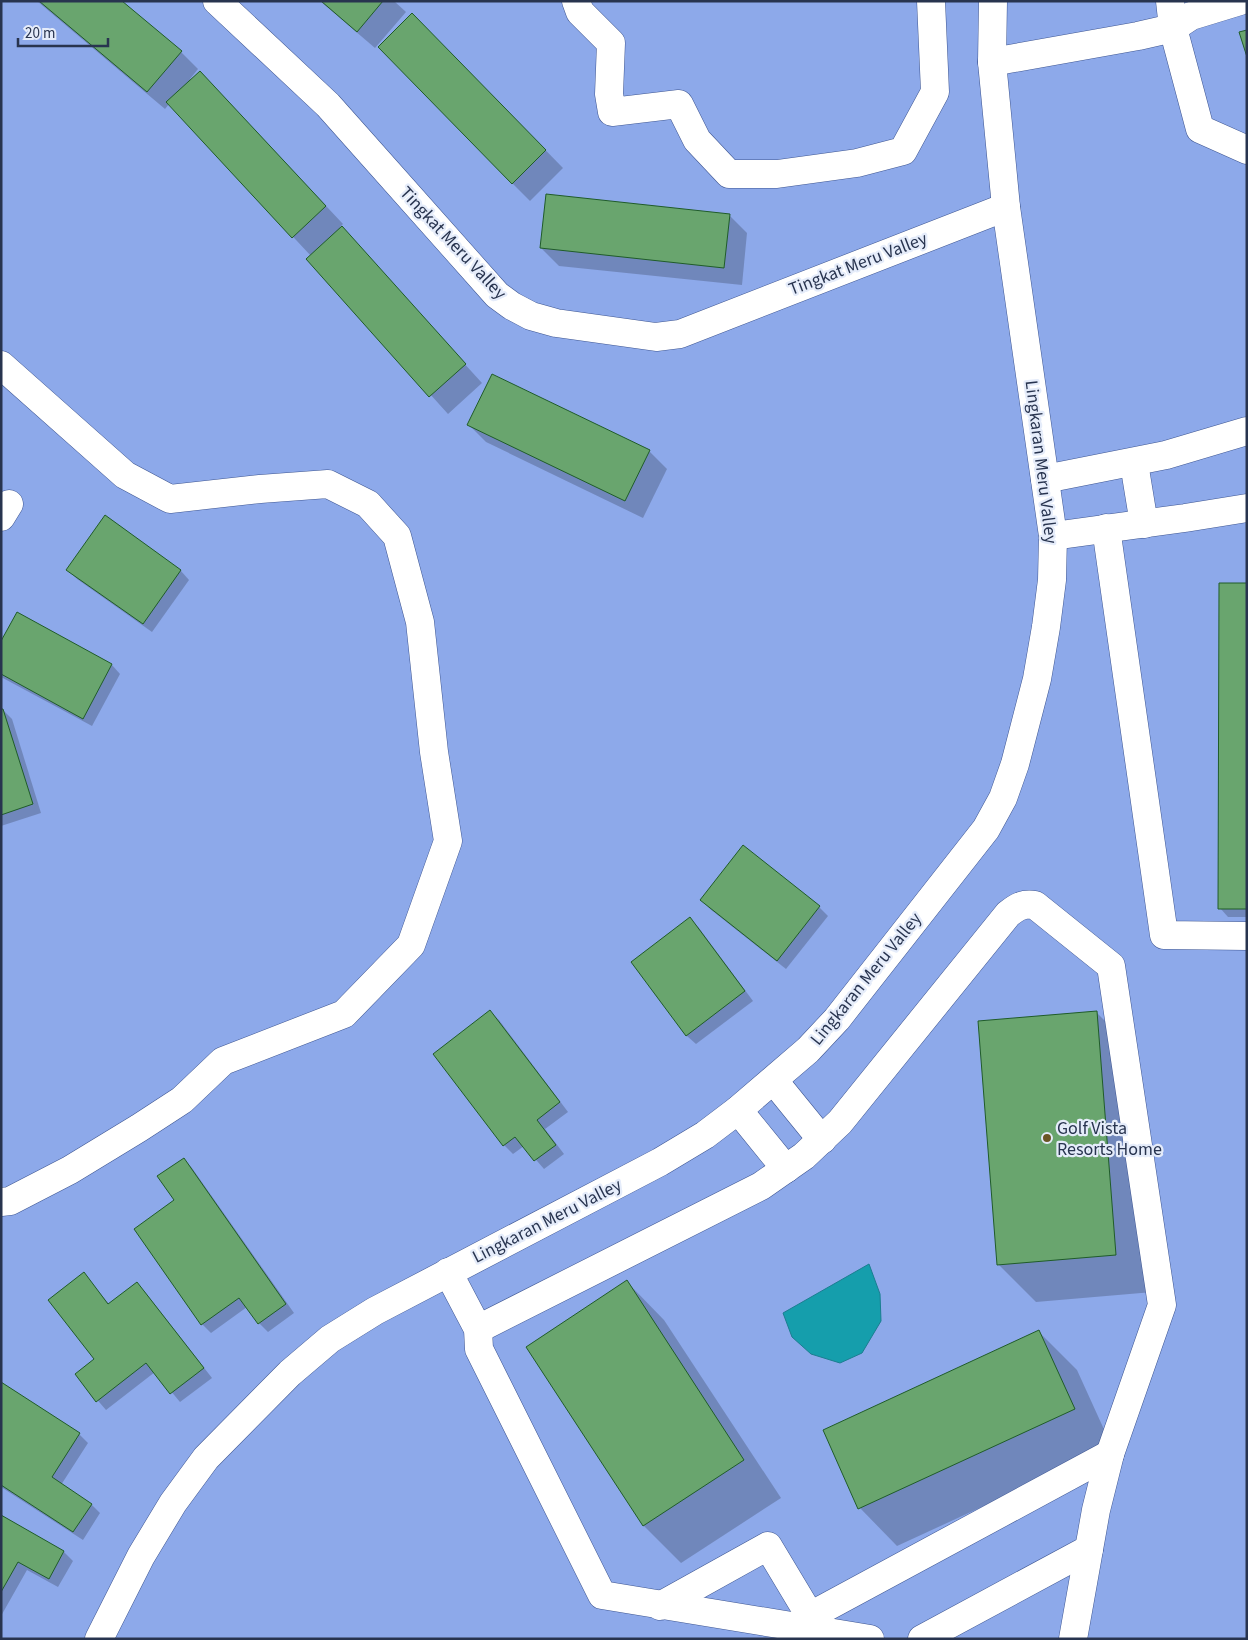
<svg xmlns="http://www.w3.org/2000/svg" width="1248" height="1640" font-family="'Source Sans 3',sans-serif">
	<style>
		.green { fill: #8da9ea }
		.water { fill: #159eac; stroke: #1b7e90 }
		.shadow { fill: #0003 }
		.building { fill: #69a56e; stroke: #205c29 }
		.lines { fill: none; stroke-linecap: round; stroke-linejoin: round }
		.minor-casing { stroke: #3e5692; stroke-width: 29 }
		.minor { stroke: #fff; stroke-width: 28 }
		.poi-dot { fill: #6b5625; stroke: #e5ecfa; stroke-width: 2 }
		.labels { text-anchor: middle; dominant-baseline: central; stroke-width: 4.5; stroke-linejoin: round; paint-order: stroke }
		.street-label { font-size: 18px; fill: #28344f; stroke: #e5ecfa }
		.poi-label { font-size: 18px; fill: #28344f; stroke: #e5ecfa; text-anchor: start }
	</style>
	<rect width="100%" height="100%" fill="#b8cbf4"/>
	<rect class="green" x="1" y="1" width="1246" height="1638"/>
	<path class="water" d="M869 1264 880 1294 881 1321 862 1353 840 1363 811 1354 792 1337 783 1313Z"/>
	<g class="shadow">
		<path d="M37 1H120L181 52 198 69 190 79 217 90 343 224 340 227 482 383 448 414 308 259 311 256 169 104 165 109Z"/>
		<path d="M320 1H394L406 12 375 48Z"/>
		<path d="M430 32 563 168 530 201 512 183Z"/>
		<path d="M729 215 747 233 742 285 559 266 541 248Z"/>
		<path d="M469 425 649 451 667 469 643 518 486 442Z"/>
		<path d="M106 517 181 571 189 580 152 632 77 579 68 570Z"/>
		<path d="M1247 584V917H1228L1220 908Z"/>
		<path d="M1 643 112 665 120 674 92 726 1 677Z"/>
		<path d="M3 710 12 719 41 813 1 826V711Z"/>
		<path d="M702 900 819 907 828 916 786 969 710 909Z"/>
		<path d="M690 919 699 928 753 1001 696 1044 687 1036 632 962Z"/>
		<path d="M490 1012 499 1020 568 1112 545 1129 564 1154 544 1169 524 1146 513 1154 504 1145Z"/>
		<path d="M1096 1012 1134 1050 1153 1292 1036 1302 998 1264Z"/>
		<path d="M184 1159 192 1168 294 1313 268 1332 259 1323 247 1307 211 1333 202 1324Z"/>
		<path d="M84 1274 109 1304 136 1283 145 1292 212 1378 180 1402 155 1372 106 1410 76 1375 96 1359Z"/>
		<path d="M627 1282 664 1320 781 1498 681 1563 644 1526 527 1347Z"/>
		<path d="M1039 1332 1077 1370 1112 1447 897 1546 860 1508Z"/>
		<path d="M1 1383 79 1434 88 1443 61 1485 91 1504 100 1513 83 1540 1 1487Z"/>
		<path d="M1 1517 64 1552 73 1561 58 1587 27 1570 1 1616Z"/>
	</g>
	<g class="building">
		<path d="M39 1H122L182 51 147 92Z"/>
		<path d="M321 1H383L357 32Z"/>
		<path d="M412 13 546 150 512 184 378 47Z"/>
		<path d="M1247 30V57L1239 32Z"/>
		<path d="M200 71 326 206 292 238 166 102Z"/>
		<path d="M546 194 730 214 724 268 540 248Z"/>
		<path d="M342 226 466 364 429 397 306 259Z"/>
		<path d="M492 374 650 450 625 501 467 425Z"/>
		<path d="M105 515 181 570 143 624 66 570Z"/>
		<path d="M1219 583H1247V909H1218Z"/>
		<path d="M17 612 112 664 83 719 1 674V641Z"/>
		<path d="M1 709H3L33 804 1 815Z"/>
		<path d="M743 845 820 906 777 961 700 900Z"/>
		<path d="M690 917 745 991 686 1036 631 962Z"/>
		<path d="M490 1010 560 1102 537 1120 556 1145 534 1161 515 1137 503 1146 433 1054Z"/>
		<path d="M1097 1011 1116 1255 997 1265 978 1021Z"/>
		<path d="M184 1158 286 1304 258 1324 239 1298 201 1325 134 1229 174 1200 157 1176Z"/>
		<path d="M84 1272 108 1304 137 1282 204 1368 170 1394 146 1363 96 1402 75 1374 94 1359 48 1300Z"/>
		<path d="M627 1280 744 1460 643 1526 526 1347Z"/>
		<path d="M1039 1330 1075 1409 858 1509 823 1430Z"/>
		<path d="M1 1382 80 1433 52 1477 92 1504 73 1532 1 1485Z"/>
		<path d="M1 1515 64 1551 49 1579 18 1562 1 1592Z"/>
	</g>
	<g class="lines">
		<g class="minor-casing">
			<g id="minor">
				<path d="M217 1 328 105 497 295 512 306 531 316 556 323 656 337 680 334 1006 207"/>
				<path d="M576 1 580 12 611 43 609 94 612 112 679 104 697 140 729 174H777L857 163 903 151 935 92 931 1"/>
				<path d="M1170 1 1173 28 1200 129 1247 150"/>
				<path d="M992 62 1138 36 1173 28 1191 16 1240 1"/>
				<path d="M1 365 125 475 170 499 260 489 328 484 368 504 397 536 420 622 434 752 448 841 411 945 344 1014 223 1061 182 1100 139 1128 70 1170 10 1201 1 1202"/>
				<path d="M1134 463 1144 524"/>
				<path d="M1045 479 1166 455 1247 431"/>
				<path d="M1 517 9 504"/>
				<path d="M1106 528 1164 935 1247 936"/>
				<path d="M1053 536 1185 518 1247 508"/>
				<path d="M774 1081 822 1140"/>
				<path d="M738 1110 786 1169"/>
				<path d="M448 1272 478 1329 479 1349 602 1595 870 1639"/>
				<path d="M478 1329 761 1186 804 1156 840 1122 1008 914C1017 907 1023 903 1035 905L1111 966 1162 1305 1110 1454 1096 1510 1073 1639"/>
				<path d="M660 1606 768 1546 810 1616 1110 1454"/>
				<path d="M99 1639 141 1556 173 1503 206 1458 290 1373 330 1339 375 1311 660 1162 705 1135 738 1110 808 1050 837 1019 986 829 1003 798 1015 764 1037 679 1046 627 1052 580 1053 536 1006 207 992 62 993 1"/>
				<path d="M922 1639 1089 1549"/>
			</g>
		</g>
		<use href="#minor" class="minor"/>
	</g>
	<circle class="poi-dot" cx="1047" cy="1138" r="5"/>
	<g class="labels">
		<g class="street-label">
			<text transform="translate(453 243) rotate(47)">Tingkat Meru Valley</text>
			<text transform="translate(858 264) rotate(-21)">Tingkat Meru Valley</text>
			<text transform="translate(1041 462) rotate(83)">Lingkaran Meru Valley</text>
			<text transform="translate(866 979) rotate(-51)">Lingkaran Meru Valley</text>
			<text transform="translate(547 1221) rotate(-27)">Lingkaran Meru Valley</text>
		</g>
		<g class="poi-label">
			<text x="1057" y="1128">Golf Vista<tspan x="1057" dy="21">Resorts Home</tspan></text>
		</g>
	</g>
	<rect width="1248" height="1640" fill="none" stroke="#28344f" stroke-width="5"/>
	<path d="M18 38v8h90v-8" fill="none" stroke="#28344f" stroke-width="2.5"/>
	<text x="25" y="38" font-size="15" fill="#28344f" stroke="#e5ecfa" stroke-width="4" paint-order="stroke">20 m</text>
</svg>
